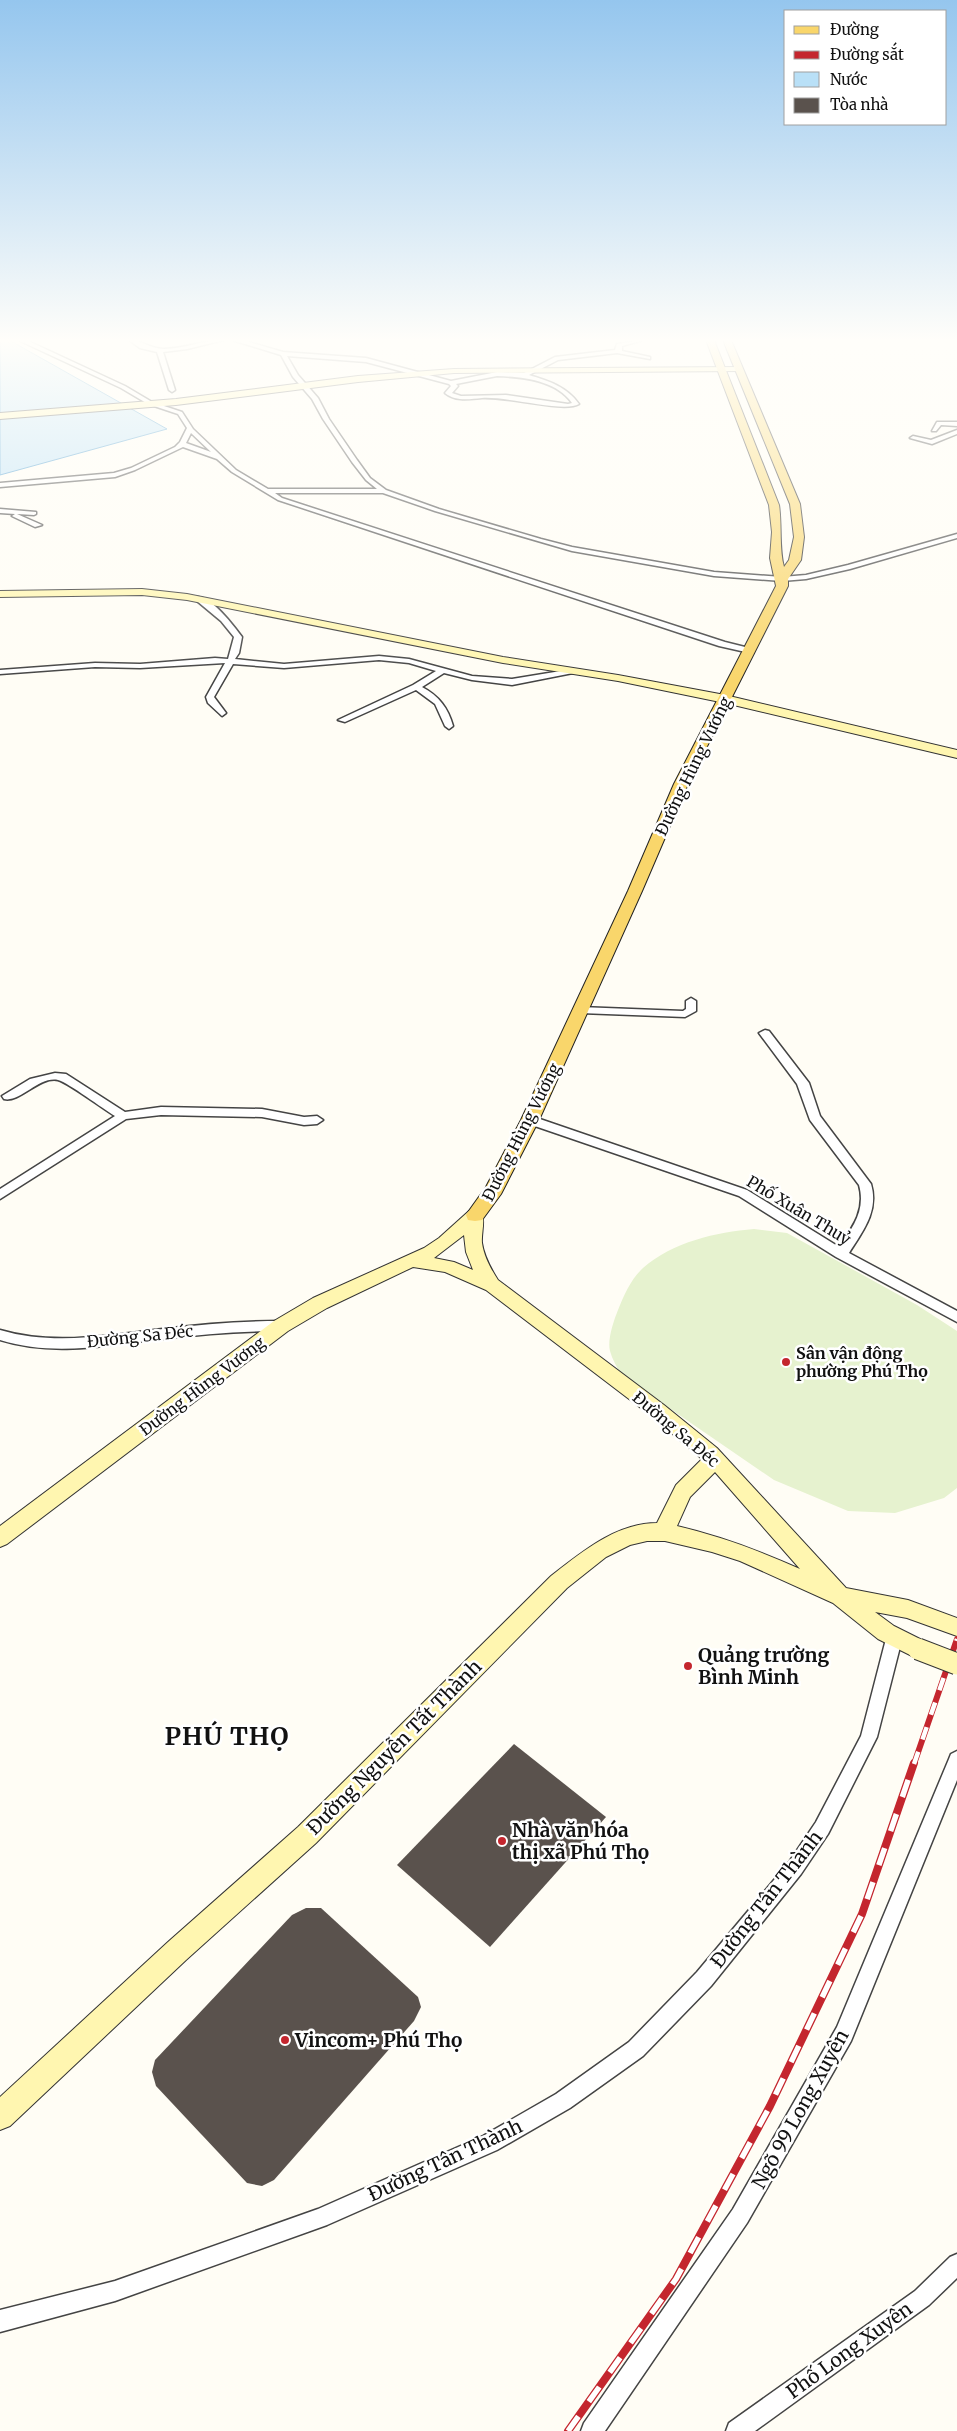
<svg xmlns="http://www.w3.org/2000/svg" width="957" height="2431" font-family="Merriweather,serif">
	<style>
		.pitch { fill: #e6f2cf }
		.water { fill: #b9e0f7; stroke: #3f96cf }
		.building { fill: #5a524d }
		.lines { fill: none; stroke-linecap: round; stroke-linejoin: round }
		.street-casing { stroke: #444; stroke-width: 3 }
		.secondary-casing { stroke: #333; stroke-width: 2 }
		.primary-casing { stroke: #222; stroke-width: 2 }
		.street { fill: #fff; fill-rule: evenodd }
		.secondary { fill: #fff6b0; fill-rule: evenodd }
		.primary { fill: #f9d66b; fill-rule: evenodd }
		.rail-far1-casing { stroke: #c4262e; stroke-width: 6 }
		.rail-casing { stroke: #c4262e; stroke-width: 8 }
		.rail-far1 { stroke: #fff; stroke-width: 4.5; stroke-dasharray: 13; stroke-linecap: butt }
		.rail { stroke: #fff; stroke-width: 5.5; stroke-dasharray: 18; stroke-linecap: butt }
		.secondary-bridge-casing { stroke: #333; stroke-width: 23; stroke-linecap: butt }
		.secondary-bridge { stroke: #fff6b0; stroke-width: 21 }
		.poi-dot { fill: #c4262e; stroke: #fff; stroke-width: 2 }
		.labels { text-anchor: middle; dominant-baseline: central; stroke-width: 5; stroke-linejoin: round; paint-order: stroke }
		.street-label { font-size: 16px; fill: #111; stroke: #fff }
		.poi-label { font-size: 16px; font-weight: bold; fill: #111; stroke: #fff; text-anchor: start }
		.near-poi-label { font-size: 19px; font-weight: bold; fill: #111; stroke: #fff; text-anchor: start }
		.near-street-label { font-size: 19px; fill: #111; stroke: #fff }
		.near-district-label { font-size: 25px; font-weight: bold; letter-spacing: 1px; fill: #111; stroke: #fff }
	</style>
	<rect width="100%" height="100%" fill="#fffdf5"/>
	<path class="pitch" d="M754 1229 787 1233 917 1305 957 1331V1488L944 1498 895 1513 848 1511 774 1480 621 1375C617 1367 612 1359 610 1351 607 1340 614 1320 618 1310 624 1295 631 1279 643 1268 673 1242 716 1232 754 1229Z"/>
	<path class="water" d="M0 340H9L167 429 0 475Z"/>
	<g class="building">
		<path d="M514 1744 606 1817 490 1947 397 1865Z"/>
		<path d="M306 1908H321L418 1997 421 2007 414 2021 274 2180 262 2186 247 2183 156 2086 152 2072 155 2060 292 1915Z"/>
	</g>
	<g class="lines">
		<g class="street-casing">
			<g id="street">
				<path d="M18 340H26L125 386 152 402 182 412 193 429 236 470 268 489H377L366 480 352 462 323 419 312 399 293 377 281 355 232 340H242L283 352 366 358 451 381 497 372 524 373 555 357 615 350 617 344 643 340 622 346V351L650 357V359L617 353 558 360 529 375C549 381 567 387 579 404 564 413 506 396 482 398 470 399 456 402 445 393L451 386 449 384 366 362 287 356 298 375 318 398 329 419 357 460 370 478 386 490 439 509 541 539 572 547 714 572 782 577 806 575 848 565 957 534V538L850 569 806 579 782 581 714 576 572 551 435 511 383 493H275L282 498 725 642 753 649V653H750L719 646 278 500 232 472 217 459 183 447 135 470 115 477 0 487V483L114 473 131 468 175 447 180 442 187 428 178 414 148 404 121 388ZM497 376C522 377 556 380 572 403L568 404 506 395 461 396 452 393 458 386 456 384ZM191 433 211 452 186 443Z"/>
				<path d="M129 340C141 340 151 349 164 349 184 349 203 340 224 340L187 349 163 352 175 390 172 392 169 390 157 352 140 348Z"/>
				<path d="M937 422H957V426L941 425 936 431H932Z"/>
				<path d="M957 430V434L932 444 910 438 913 436 931 440Z"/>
				<path d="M0 509 36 512V514L34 515 17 514 42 525 35 527 14 517 12 516 15 514 0 513Z"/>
				<path d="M197 597C211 596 234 626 242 637L239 653 235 659 284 664 379 656 409 659 472 676 512 679 573 669 577 671 573 673 512 685 472 680 444 673 422 687C439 696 448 708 453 726L449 729 445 726 435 704 416 690 345 722 338 720 413 685 436 671 409 663 379 660 284 668 233 664 214 697 226 713 222 716 208 703 206 697 225 663 140 668 95 667 0 674V670L95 663 140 664 215 658 228 659 234 637 221 621 197 601Z"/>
				<path d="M691 998 696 1001V1011L685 1017 580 1013 575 1010 580 1007 683 1011 686 1009V1001Z"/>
				<path d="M765 1030 769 1031 809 1083 820 1116 871 1184C879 1211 863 1231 849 1253L957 1311V1322L836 1257 739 1196 526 1123 524 1120 530 1116 534 1117 747 1190 839 1247C853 1227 866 1210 859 1185L810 1120 797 1084 759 1033Z"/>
				<path d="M55 1073 66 1074 125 1112 161 1107 262 1109 304 1117 317 1116 323 1120 317 1124 304 1125 262 1117 161 1115 126 1119 0 1199V1189L115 1116C103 1109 69 1083 58 1080 39 1076 20 1103 4 1099L2 1096 30 1079Z"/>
				<path d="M281 1321 286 1323 288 1326 286 1329 281 1331C241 1331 202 1334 163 1339 108 1345 54 1357 0 1340V1330C54 1346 108 1335 163 1329 202 1324 241 1321 281 1321Z"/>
				<path d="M894 1632 900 1634 902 1639 877 1737 828 1834 801 1874 711 1986 643 2056 570 2108 497 2150 327 2225 115 2301 0 2332V2310L115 2281 318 2209 483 2136 556 2094 629 2042 697 1972 789 1862 816 1822 861 1736 886 1639 888 1634Z"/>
				<path d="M957 1751V1780L851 2041 747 2223 605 2431H581L584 2423 733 2209 837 2027 949 1759 951 1754Z"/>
				<path d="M957 2254V2278L929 2305 755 2431H726L729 2423 915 2291 950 2257Z"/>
			</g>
		</g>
		<g class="secondary-casing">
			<g id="secondary">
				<path d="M739 367H742V371L454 373 358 382 176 405 0 419V413L176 399 358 376 454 369Z"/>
				<path d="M142 589 187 594 503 657 618 675 725 695 957 750V758L725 703 618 681 503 663 187 600 142 595 0 597V591Z"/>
				<path d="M475 1209 481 1211C486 1219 481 1233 482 1243 484 1257 491 1269 498 1280L664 1405 717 1448 846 1588 908 1600 957 1618V1636L907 1618 875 1612 894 1626 926 1642 929 1649 926 1656 918 1659 878 1639 833 1603 740 1561 712 1552 665 1541H647L630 1545 606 1557 567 1588 316 1843 186 1960 10 2126 0 2130V2097L168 1942 298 1827 551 1576C582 1552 616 1523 657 1523L676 1485 702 1459 650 1415 486 1290 445 1272 413 1267 327 1308 288 1331 7 1544 0 1547V1526L274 1321 313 1298 424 1248 439 1238 469 1211ZM464 1235 466 1252 473 1270 454 1262 434 1258ZM715 1472 800 1569C760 1551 720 1536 677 1526L690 1497Z"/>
			</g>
		</g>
		<g class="primary-casing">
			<path id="primary" d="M706 340H714L779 505C782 524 779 550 784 567L789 560 794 537 790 504 723 340H731L800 504 804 537 801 560 788 579V586L688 784 642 891 539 1120 501 1194 482 1220 475 1221 468 1220 466 1215 486 1187 521 1120 628 891 674 784 776 586 770 558 772 532 769 505Z"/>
		</g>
		<use href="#street" class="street"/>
		<use href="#secondary" class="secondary"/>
		<use href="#primary" class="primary"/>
		<g class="rail-far1-casing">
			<path id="rail-far1" d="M914 1764 957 1639"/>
		</g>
		<g class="rail-casing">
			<path id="rail" d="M568 2431 676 2279 770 2106 862 1914 914 1763"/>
		</g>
		<use href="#rail-far1" class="rail-far1"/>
		<use href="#rail" class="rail"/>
		<g class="secondary-bridge-casing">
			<path id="secondary-bridge" d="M918 1649 957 1664"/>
		</g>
		<use href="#secondary-bridge" class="secondary-bridge"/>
	</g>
	<linearGradient id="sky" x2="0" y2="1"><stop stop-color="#95c6ee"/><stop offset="0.5" stop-color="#fffefa"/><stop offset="1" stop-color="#fffefa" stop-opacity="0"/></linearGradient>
	<rect width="957" height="681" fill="url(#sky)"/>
	<g class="poi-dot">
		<circle cx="786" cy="1362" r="5"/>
		<circle cx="688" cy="1666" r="5"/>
		<circle cx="502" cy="1841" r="5"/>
		<circle cx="285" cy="2040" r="5"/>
	</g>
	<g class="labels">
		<g class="street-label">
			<text transform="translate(693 766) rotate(-64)">Đường Hùng Vương</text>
			<text transform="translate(521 1132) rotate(-63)">Đường Hùng Vương</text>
			<text transform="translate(799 1210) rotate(31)">Phố Xuân Thuỷ</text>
			<text transform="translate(140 1336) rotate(-6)">Đường Sa Đéc</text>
			<text transform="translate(202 1386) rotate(-37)">Đường Hùng Vương</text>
			<text transform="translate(676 1429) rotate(40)">Đường Sa Đéc</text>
		</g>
		<g class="poi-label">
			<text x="796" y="1353">Sân vận động<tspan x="796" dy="18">phường Phú Thọ</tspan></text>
		</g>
		<g class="near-poi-label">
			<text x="698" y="1655">Quảng trường<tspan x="698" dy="22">Bình Minh</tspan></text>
			<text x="512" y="1830">Nhà văn hóa<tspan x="512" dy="22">thị xã Phú Thọ</tspan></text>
			<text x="295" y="2040">Vincom+ Phú Thọ</text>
		</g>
		<g class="near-street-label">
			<text transform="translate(394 1747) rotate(-45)">Đường Nguyễn Tất Thành</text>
			<text transform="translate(766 1899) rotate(-52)">Đường Tân Thành</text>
			<text transform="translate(800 2109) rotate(-61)">Ngõ 99 Long Xuyên</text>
			<text transform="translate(445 2160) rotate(-25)">Đường Tân Thành</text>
			<text transform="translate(849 2350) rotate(-36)">Phố Long Xuyên</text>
		</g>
		<g class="near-district-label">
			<text x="227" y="1736">PHÚ THỌ</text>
		</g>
	</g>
	<rect x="784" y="10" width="162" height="115" fill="#ffffff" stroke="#a0a0a0"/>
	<rect x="794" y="26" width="25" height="8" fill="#f9d66b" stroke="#a0a0a0"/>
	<text x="830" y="35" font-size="15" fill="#111111">Đường</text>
	<rect x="794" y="51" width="25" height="8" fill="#c4262e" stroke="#a0a0a0"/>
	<text x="830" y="60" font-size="15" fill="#111111">Đường sắt</text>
	<rect x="794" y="72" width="25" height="15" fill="#b9e0f7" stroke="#a0a0a0"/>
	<text x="830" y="85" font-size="15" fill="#111111">Nước</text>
	<rect x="794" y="98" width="25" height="15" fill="#5a524d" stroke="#a0a0a0"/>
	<text x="830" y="110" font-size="15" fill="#111111">Tòa nhà</text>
</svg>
